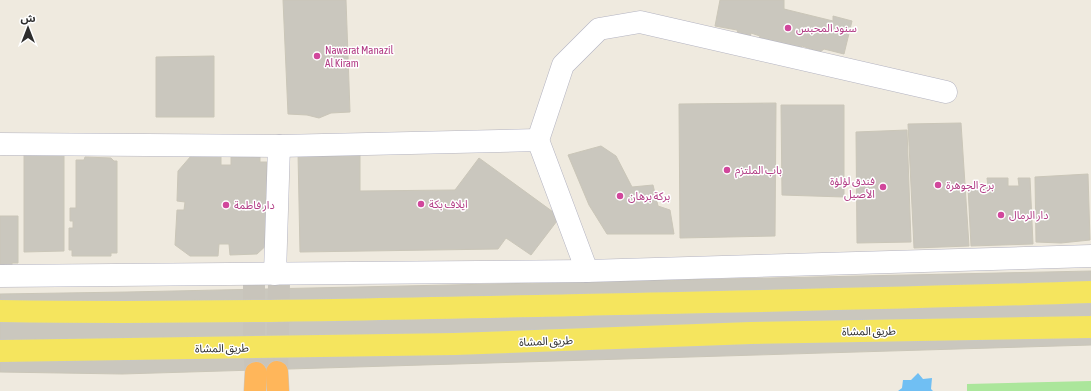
<svg xmlns="http://www.w3.org/2000/svg" width="1091" height="391" font-family="'Asap Condensed','Noto Sans Arabic',sans-serif">
	<style>
		.green { fill: #abe69b }
		.water { fill: #70bff3 }
		.building { fill: #cac7be; stroke: #cac6b8 }
		.lines { fill: none; stroke-linecap: round; stroke-linejoin: round }
		.minor-tunnel { stroke: #c8c4bb; stroke-width: 22; stroke-dasharray: 22 11; stroke-linecap: butt }
		.minor-casing { stroke: #b3b3c1; stroke-width: 23 }
		.major-casing { stroke: #c8c8c8; stroke-width: 23 }
		.highway-casing { stroke: #c8c8c8; stroke-width: 23 }
		.minor { stroke: #fff; stroke-width: 22 }
		.major { stroke: #f5e55e; stroke-width: 22 }
		.highway { stroke: #ffb65a; stroke-width: 22 }
		.hotel-dot { fill: #d1479c; stroke: #fff; stroke-width: 1.5 }
		.labels { text-anchor: middle; dominant-baseline: central; stroke-width: 3; stroke-linejoin: round; paint-order: stroke }
		.hotel-label { font-size: 11px; fill: #b23c85; stroke: #fff; text-anchor: start }
		.street-label { font-size: 11px; fill: #2d2d2d; stroke: #fff }
	</style>
	<rect width="100%" height="100%" fill="#efeadf"/>
	<path class="green" d="M1091 381V391H967V384Z"/>
	<path class="water" d="M918 373 923 379 932 378 931 389 933 391H898L902 388 903 380H911Z"/>
	<g class="building">
		<path d="M283 0H346L350 112 331 113 319 118 307 115 288 114Z"/>
		<path d="M720 0H784V9L833 21V16L852 21 844 54 824 49 820 52 802 46 799 49 759 40 760 36 751 33 750 37 739 35 737 30 715 26Z"/>
		<path d="M214 56V117H156V57Z"/>
		<path d="M776 103 775 236 680 238 679 104Z"/>
		<path d="M781 105H844V197L782 195Z"/>
		<path d="M961 123 969 246 914 248 908 124Z"/>
		<path d="M907 130 911 242 857 243 856 132Z"/>
		<path d="M601 146 616 156 632 187 653 185 658 206 670 210 674 234H607L589 205 568 155Z"/>
		<path d="M360 152V191L455 190 479 158 560 217 531 255 506 238 498 249 300 252 298 153Z"/>
		<path d="M64 153V251L24 252V154Z"/>
		<path d="M191 156H221V165H231V157L260 156V162H267L268 209 271 241 257 254 230 255 229 244H219L218 256H190L175 245 177 210H184L185 202 177 201 178 171Z"/>
		<path d="M85 157 111 158 114 161H117V253H111V256H72V250H69V228H73V221H70V208H76V160H84Z"/>
		<path d="M1088 174 1090 240 1061 243 1036 242 1035 177Z"/>
		<path d="M987 178H1008V186H1019L1018 178H1030L1033 244 971 246 968 187 988 186Z"/>
		<path d="M0 216H18V263H12V268H0Z"/>
		<path d="M1091 271V345L122 374 0 372V294L127 292Z"/>
	</g>
	<g class="lines">
		<g class="minor-tunnel">
			<path d="M254 284V347L256 373"/>
			<path d="M277 372 279 284"/>
		</g>
		<g class="minor-casing">
			<g id="minor">
				<path d="M538 140 563 65 599 29 640 22 946 92"/>
				<path d="M0 144 279 146 538 140 587 271"/>
				<path d="M275 274 279 146"/>
				<path d="M0 276 587 271 1091 256"/>
			</g>
		</g>
		<g class="major-casing">
			<g id="major">
				<path d="M0 311C194 314 388 309 581 305 751 301 921 298 1091 292"/>
				<path d="M0 351 455 344 751 333 1091 327"/>
			</g>
		</g>
		<g class="highway-casing">
			<g id="highway">
				<path d="M277 372 278 391"/>
				<path d="M255 391 256 373"/>
			</g>
		</g>
		<use href="#minor" class="minor"/>
		<use href="#major" class="major"/>
		<use href="#highway" class="highway"/>
	</g>
	<g class="hotel-dot">
		<circle cx="788" cy="28" r="4"/>
		<circle cx="317" cy="56" r="4"/>
		<circle cx="727" cy="170" r="4"/>
		<circle cx="938" cy="185" r="4"/>
		<circle cx="883" cy="187" r="4"/>
		<circle cx="620" cy="196" r="4"/>
		<circle cx="421" cy="204" r="4"/>
		<circle cx="226" cy="205" r="4"/>
		<circle cx="1001" cy="215" r="4"/>
	</g>
	<g class="labels">
		<g class="hotel-label">
			<text x="796" y="28">سنود المحبس</text>
			<text x="325" y="50">Nawarat Manazil<tspan x="325" dy="13">Al Kiram</tspan></text>
			<text x="735" y="170">باب الملتزم</text>
			<text x="875" y="181" text-anchor="end">فندق لؤلؤة<tspan x="875" dy="13">الأصيل</tspan></text>
			<text x="946" y="185">برج الجوهرة</text>
			<text x="628" y="196">بركة برهان</text>
			<text x="429" y="204">ايلاف بكة</text>
			<text x="234" y="205">دار فاطمة</text>
			<text x="1009" y="215">دار الرمال</text>
		</g>
		<g class="street-label">
			<text transform="translate(869 331) rotate(-1)">طريق المشاة</text>
			<text transform="translate(546 341) rotate(-2)">طريق المشاة</text>
			<text transform="translate(222 348) rotate(-1)">طريق المشاة</text>
		</g>
	</g>
	<g transform="translate(28 28)" stroke="#ffffff" stroke-width="3" paint-order="stroke">
	<path d="M0-3L7 15L0 10L-7 15Z" fill="#2d2d2d"/>
	<text y="-6" font-size="11" font-weight="bold" text-anchor="middle" fill="#2d2d2d">ش</text>
	</g>
</svg>
